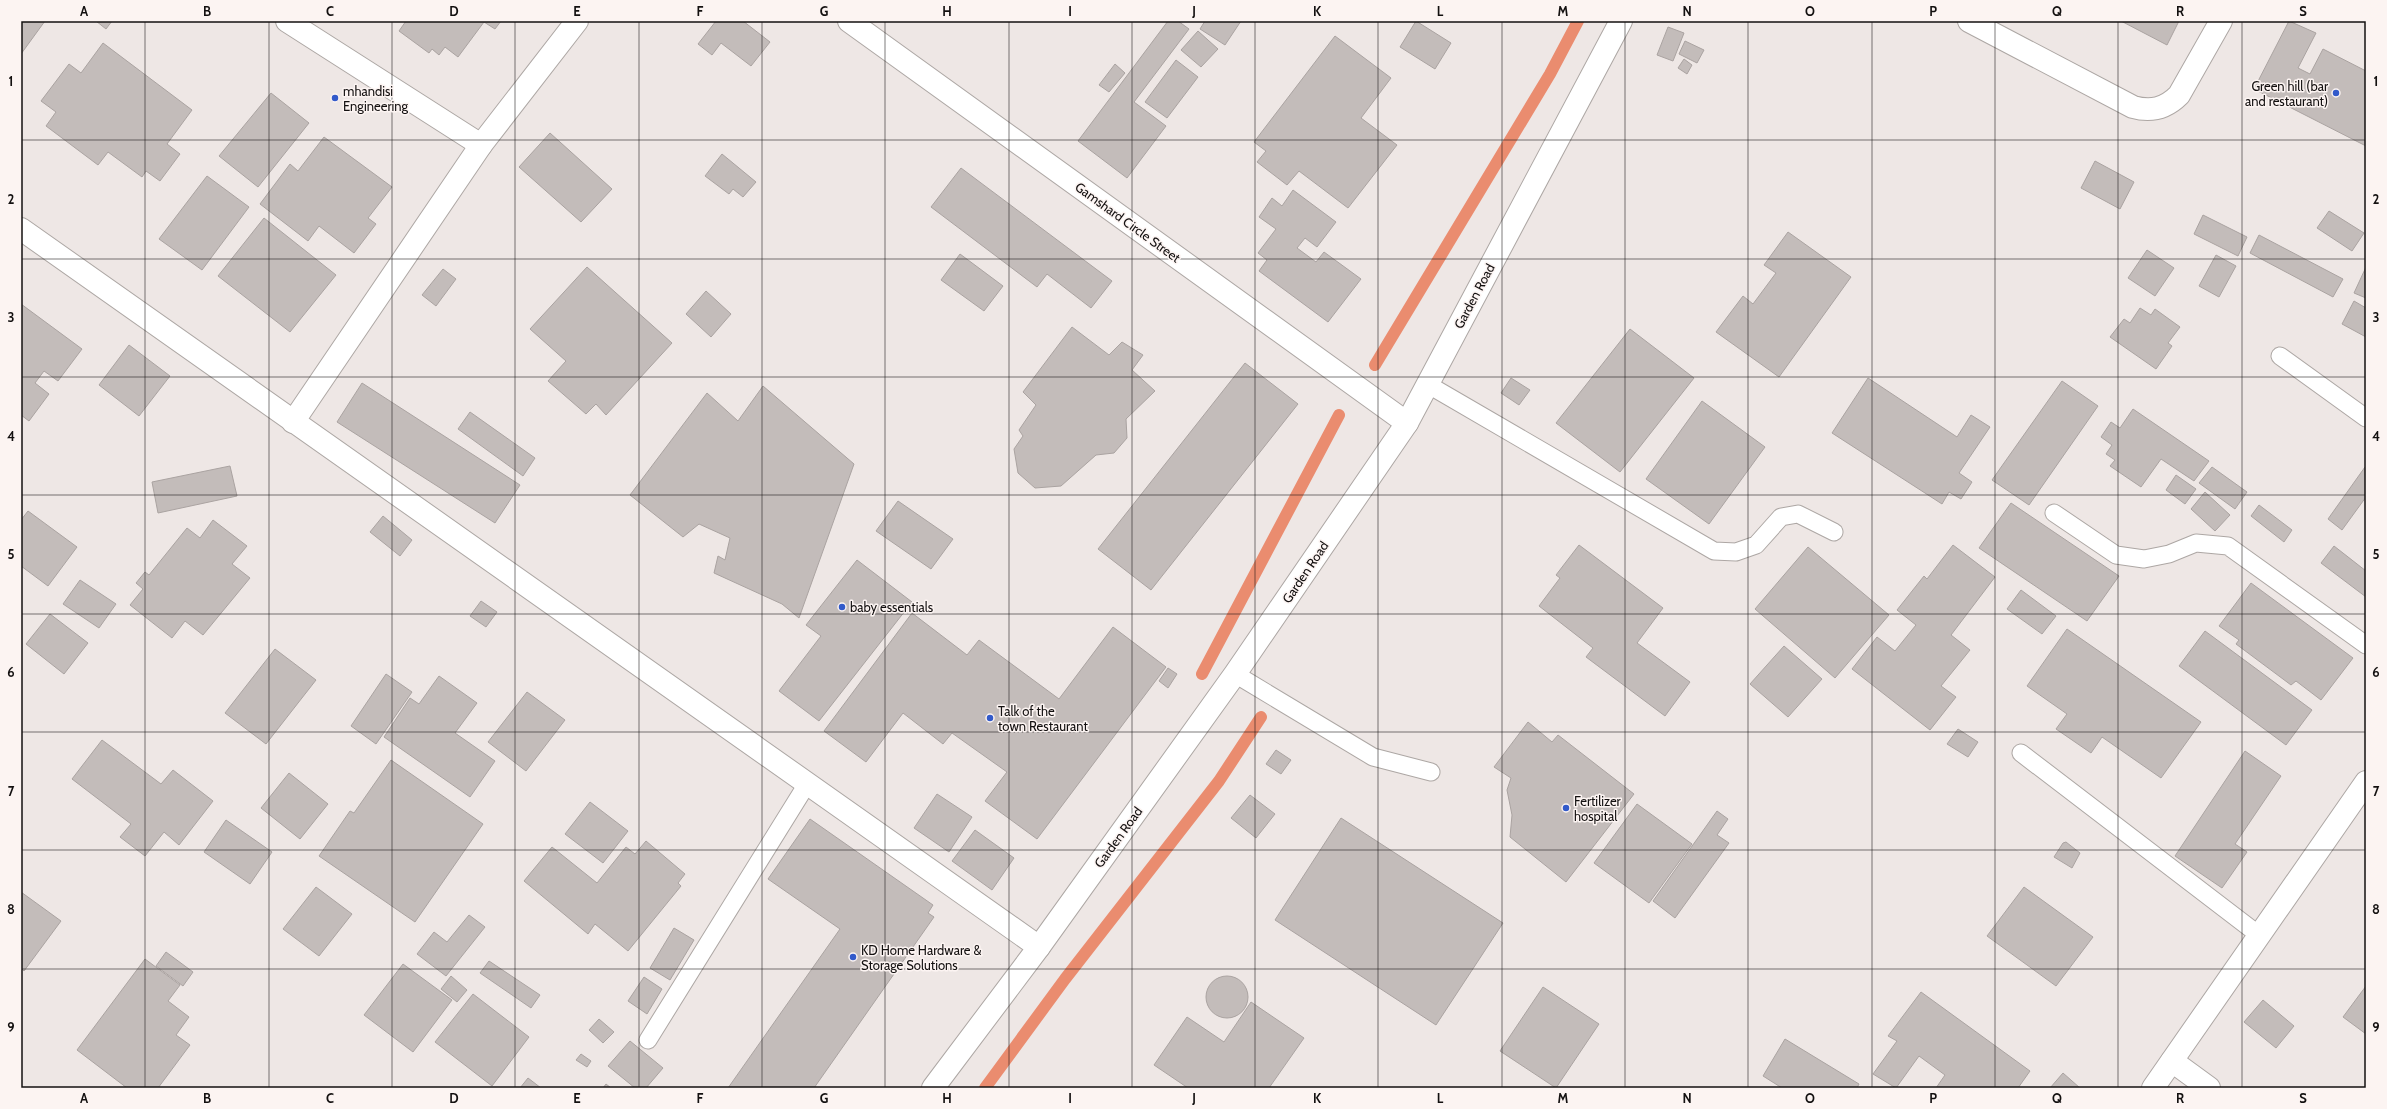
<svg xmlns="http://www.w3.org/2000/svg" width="2387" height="1109" font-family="Cabin,sans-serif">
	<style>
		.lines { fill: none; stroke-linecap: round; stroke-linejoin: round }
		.stream { stroke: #ea8c6f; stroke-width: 12 }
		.building { fill: #c3bcba; stroke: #aaa3a1 }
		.lane-casing { stroke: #ada7a4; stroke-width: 19 }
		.street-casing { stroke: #ada7a4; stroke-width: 24 }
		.secondary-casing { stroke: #ada7a4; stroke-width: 24 }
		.lane { stroke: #fff; stroke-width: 17 }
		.street { stroke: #fff; stroke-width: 22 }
		.secondary { stroke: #fff; stroke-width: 22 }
		.grid { fill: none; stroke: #131010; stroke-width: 1; stroke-opacity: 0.55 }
		.poi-dot { fill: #325aca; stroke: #fcf4f2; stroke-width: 1.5 }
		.labels { text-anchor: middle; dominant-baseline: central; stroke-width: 3; stroke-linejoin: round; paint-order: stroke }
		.poi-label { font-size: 13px; fill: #131010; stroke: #fcf4f2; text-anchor: start }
		.street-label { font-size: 13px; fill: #131010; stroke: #fcf4f2 }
		.neatline { fill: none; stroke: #131010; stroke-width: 1.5 }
		.grid-label { font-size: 13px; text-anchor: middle; font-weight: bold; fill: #131010 }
	</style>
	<rect width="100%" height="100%" fill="#eee7e5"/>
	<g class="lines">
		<g class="stream">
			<path d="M1375 365 1550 74 1578 21"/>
			<path d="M1202 674 1339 415"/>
			<path d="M985 1088 1065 979 1219 781 1261 717"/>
		</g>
	</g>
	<g class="building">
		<path d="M21 21H45L21 54Z"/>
		<path d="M96 21H112L106 29Z"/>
		<path d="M406 21H501L495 29 484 22 458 57 445 47 439 55 432 49 429 53 399 31Z"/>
		<path d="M716 21H743L770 42 751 66 721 43 712 55 698 44Z"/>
		<path d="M1168 21H1178L1189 29 1134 102 1166 126 1127 178 1078 141Z"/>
		<path d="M1205 21H1241L1225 45 1200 29Z"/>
		<path d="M1416 21 1451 43 1435 69 1400 47Z"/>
		<path d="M2121 21H2179L2167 45Z"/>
		<path d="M2289 21 2316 33 2298 68 2310 74 2323 49 2366 71V146L2254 89Z"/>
		<path d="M1668 27 1684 33 1673 61 1657 55Z"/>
		<path d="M1198 31 1218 49 1201 67 1181 50Z"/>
		<path d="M1335 36 1391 78 1361 118 1397 145 1348 208 1299 171 1287 185 1257 162 1266 151 1254 142Z"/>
		<path d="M1685 41 1704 50 1697 63 1679 54Z"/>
		<path d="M103 43 192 110 167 144 180 154 160 181 146 171 142 177 108 152 98 165 46 126 56 112 41 101 69 64 81 73Z"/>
		<path d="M1684 59 1692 65 1687 74 1678 68Z"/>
		<path d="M1176 60 1198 77 1167 118 1145 102Z"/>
		<path d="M1115 64 1125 73 1109 92 1099 85Z"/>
		<path d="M271 93 309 123 258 187 219 156Z"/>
		<path d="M550 133 612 189 581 222 519 167Z"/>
		<path d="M324 137 392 187 368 218 376 224 354 253 319 226 308 241 260 204 290 164 298 171Z"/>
		<path d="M722 154 756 182 743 197 733 189 729 194 705 176Z"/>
		<path d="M2095 161 2134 182 2120 209 2081 188Z"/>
		<path d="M961 168 1112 281 1091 308 1047 274 1037 287 931 207Z"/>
		<path d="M207 176 249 207 202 270 159 239Z"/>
		<path d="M1293 190 1336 222 1317 247 1305 238 1297 248 1316 262 1324 252 1361 279 1328 322 1259 271 1267 260 1258 253 1276 229 1259 217 1272 198 1282 206Z"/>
		<path d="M2329 211 2364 233 2352 251 2317 228Z"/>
		<path d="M2203 215 2247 237 2238 256 2194 234Z"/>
		<path d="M264 218 336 275 290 332 218 276Z"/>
		<path d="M1788 232 1851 277 1779 377 1716 332 1743 296 1753 304 1776 273 1764 265Z"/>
		<path d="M2259 235 2343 279 2333 297 2250 253Z"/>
		<path d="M2147 250 2174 268 2155 296 2128 278Z"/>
		<path d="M960 254 1003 286 984 311 941 280Z"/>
		<path d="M2216 255 2236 266 2219 297 2199 286Z"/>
		<path d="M587 267 672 343 606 415 596 404 586 414 548 381 566 361 530 329Z"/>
		<path d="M2366 267V298L2354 293Z"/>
		<path d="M443 269 456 279 436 306 422 295Z"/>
		<path d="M706 291 731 314 711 337 686 314Z"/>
		<path d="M2354 301 2366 308V337L2342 324Z"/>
		<path d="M21 304 82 349 58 381 44 371 35 383 49 394 29 421 21 415Z"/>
		<path d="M2140 308 2151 315 2155 309 2180 327 2168 343 2172 346 2156 369 2110 337 2124 319 2130 323Z"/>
		<path d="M1072 327 1109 355 1122 342 1143 355 1132 370 1155 391 1126 419 1127 438 1114 453 1096 455 1061 486 1035 488 1018 473 1014 449 1023 436 1019 430 1036 405 1023 392Z"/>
		<path d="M1630 329 1694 378 1620 472 1556 423Z"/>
		<path d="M129 345 170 376 139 416 99 385Z"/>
		<path d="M1245 363 1298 404 1151 590 1098 549Z"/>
		<path d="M1511 378 1530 390 1519 405 1501 393Z"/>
		<path d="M1868 378 1957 437 1971 415 1990 427 1959 473 1972 482 1961 499 1949 492 1942 504 1832 433Z"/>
		<path d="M2062 381 2098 406 2029 505 1992 480Z"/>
		<path d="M362 383 520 485 495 523 337 422Z"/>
		<path d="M763 386 854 464 799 618 782 604 714 573 718 556 725 560 730 538 699 524 683 537 630 495 707 393 738 421Z"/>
		<path d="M1702 401 1765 447 1709 524 1646 479Z"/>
		<path d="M2133 409 2209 461 2194 481 2161 459 2141 487 2110 466 2115 460 2106 454 2112 445 2101 437 2111 422 2120 428Z"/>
		<path d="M470 412 535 458 523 476 458 429Z"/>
		<path d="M230 466 237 496 158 513 152 482Z"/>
		<path d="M2212 467 2247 492 2235 509 2199 483Z"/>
		<path d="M2365 467 2366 497 2342 530 2328 519Z"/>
		<path d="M2176 475 2196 489 2185 504 2166 490Z"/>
		<path d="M2205 492 2230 515 2215 531 2191 509Z"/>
		<path d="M898 501 953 539 931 569 876 531Z"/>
		<path d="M2011 503 2119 576 2087 621 1979 548Z"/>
		<path d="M2259 505 2292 530 2284 542 2251 516Z"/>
		<path d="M28 511 77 547 48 586 21 566V520Z"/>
		<path d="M383 516 412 540 400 556 370 532Z"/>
		<path d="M213 520 247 546 232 564 250 578 203 635 185 621 172 638 130 605 143 589 136 583 145 572 149 575 187 528 200 538Z"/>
		<path d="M1579 545 1663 608 1637 643 1690 682 1665 716 1586 657 1593 648 1539 606 1560 578 1556 575Z"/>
		<path d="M1953 545 1995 577 1951 635 1970 650 1941 686 1956 697 1930 730 1852 669 1877 637 1895 651 1916 625 1897 610 1924 576 1927 579Z"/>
		<path d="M2334 546 2366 571V597L2321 563Z"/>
		<path d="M1808 547 1889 615 1835 678 1755 609Z"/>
		<path d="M857 560 912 602 819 721 779 691 821 636 806 625Z"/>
		<path d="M80 580 116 604 99 628 63 604Z"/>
		<path d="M2251 583 2353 658 2321 700 2296 681 2291 685 2236 644 2239 640 2219 626Z"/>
		<path d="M2021 590 2056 616 2042 634 2007 609Z"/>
		<path d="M481 601 497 612 486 627 470 616Z"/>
		<path d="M912 613 967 655 979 640 1059 699 1113 627 1166 667 1037 839 985 801 1007 772 952 733 943 744 903 713 866 762 824 731Z"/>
		<path d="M50 614 88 643 64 674 26 644Z"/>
		<path d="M2067 629 2201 722 2161 778 2102 737 2091 753 2056 729 2067 714 2027 686Z"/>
		<path d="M2205 631 2312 710 2286 745 2179 666Z"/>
		<path d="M1784 646 1822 679 1788 717 1750 684Z"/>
		<path d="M275 649 316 680 266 744 225 713Z"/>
		<path d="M1168 668 1177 674 1168 688 1159 681Z"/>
		<path d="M386 674 412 692 376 744 351 726Z"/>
		<path d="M439 676 477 703 455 733 495 761 470 797 384 737 410 698 419 704Z"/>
		<path d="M527 692 565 720 526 771 488 742Z"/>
		<path d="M1528 722 1552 742 1558 735 1634 794 1566 882 1510 837 1512 815 1507 790 1511 778 1494 767Z"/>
		<path d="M1958 729 1978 742 1968 757 1947 744Z"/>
		<path d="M102 740 161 784 173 770 213 801 179 845 164 832 145 856 120 837 131 824 72 779Z"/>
		<path d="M1276 750 1291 760 1281 774 1266 764Z"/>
		<path d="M2245 751 2281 776 2235 844 2247 852 2222 888 2175 856Z"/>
		<path d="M391 760 483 824 415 922 319 856 350 811 354 813Z"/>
		<path d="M289 773 328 804 300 839 261 808Z"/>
		<path d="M937 794 972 817 949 852 914 828Z"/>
		<path d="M1250 795 1275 814 1256 838 1231 818Z"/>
		<path d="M590 802 628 831 603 863 565 834Z"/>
		<path d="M1637 804 1692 844 1649 903 1594 863Z"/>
		<path d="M1717 811 1728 819 1717 835 1729 843 1675 918 1653 901Z"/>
		<path d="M1341 818 1503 923 1436 1025 1275 920Z"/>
		<path d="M810 819 933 905 928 913 934 917 814 1088H728L840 929 768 879Z"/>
		<path d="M226 820 272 852 250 884 204 852Z"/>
		<path d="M975 830 1014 858 992 890 952 861Z"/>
		<path d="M646 841 685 874 678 883 681 886 628 951 595 924 588 934 524 881 552 847 597 883 626 847 635 854Z"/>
		<path d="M2066 842 2080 853 2072 868 2054 857 2063 843Z"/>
		<path d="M316 887 352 914 319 956 283 929Z"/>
		<path d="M2024 887 2093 937 2056 986 1987 936Z"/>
		<path d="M21 892 61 921 24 971 21 968Z"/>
		<path d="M469 915 485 927 446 976 417 954 434 932 447 942Z"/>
		<path d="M674 928 694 940 670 980 650 968Z"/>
		<path d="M166 952 193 972 183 986 156 966Z"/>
		<path d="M145 959 180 985 168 1001 189 1017 176 1035 190 1045 158 1088H127L77 1050Z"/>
		<path d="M489 961 540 995 531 1008 480 973Z"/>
		<path d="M403 964 452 1000 413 1052 364 1015Z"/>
		<path d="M451 976 467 990 457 1002 441 989Z"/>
		<circle cx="1227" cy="997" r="21"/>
		<path d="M644 977 662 989 647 1014 628 1001Z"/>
		<path d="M2366 986V1034L2343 1017Z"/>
		<path d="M1543 987 1599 1024 1556 1088 1500 1051Z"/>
		<path d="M1921 992 2030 1071 2018 1088H1936L1945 1075 1919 1056 1896 1088 1873 1074 1897 1041 1888 1036Z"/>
		<path d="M473 994 529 1037 492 1086 435 1042Z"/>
		<path d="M2263 1000 2294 1026 2276 1048 2244 1022Z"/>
		<path d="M1251 1002 1304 1038 1269 1088H1188L1154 1065 1187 1017 1224 1042Z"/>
		<path d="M599 1019 614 1032 603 1043 589 1030Z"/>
		<path d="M1785 1039 1859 1084 1857 1088H1782L1763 1076Z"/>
		<path d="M630 1041 663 1068 646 1088H635L608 1066Z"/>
		<path d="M581 1054 591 1061 587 1067 576 1060Z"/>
		<path d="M2063 1073 2080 1088H2050Z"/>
		<path d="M528 1078 541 1088H520Z"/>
		<path d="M606 1084 611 1088H603Z"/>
	</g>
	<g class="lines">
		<g class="lane-casing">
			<g id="lane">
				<path d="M2280 356 2366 418"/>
				<path d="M1427 384 1714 551 1736 552 1756 545 1781 517 1798 514 1834 532"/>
				<path d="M2054 513 2116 555 2144 559 2169 554 2196 543 2228 546 2366 645"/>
				<path d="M1235 674 1373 757 1431 772"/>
				<path d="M2021 753 2259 935"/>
				<path d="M648 1040 807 784"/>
			</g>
		</g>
		<g class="street-casing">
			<g id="street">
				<path d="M287 21 481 145"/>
				<path d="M849 21 1407 423"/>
				<path d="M1969 21 2133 107C2151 112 2165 109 2179 95L2221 21"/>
				<path d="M21 229 1039 947"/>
				<path d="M293 422 481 145 577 21"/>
				<path d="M2172 1061 2209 1088"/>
				<path d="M2153 1088 2366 782"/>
			</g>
		</g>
		<g class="secondary-casing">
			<path id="secondary" d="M933 1088 1039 947 1235 674 1407 423 1621 21"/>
		</g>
		<use href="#lane" class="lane"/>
		<use href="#street" class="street"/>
		<use href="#secondary" class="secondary"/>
	</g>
	<path class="grid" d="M145 21V1088M269 21V1088M392 21V1088M515 21V1088M639 21V1088M762 21V1088M885 21V1088M1009 21V1088M1132 21V1088M1255 21V1088M1378 21V1088M1502 21V1088M1625 21V1088M1748 21V1088M1872 21V1088M1995 21V1088M2118 21V1088M2242 21V1088M21 140H2366M21 259H2366M21 377H2366M21 495H2366M21 614H2366M21 732H2366M21 850H2366M21 969H2366"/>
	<g class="poi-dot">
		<circle cx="2336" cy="93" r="4"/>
		<circle cx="335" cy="98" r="4"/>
		<circle cx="842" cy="607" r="4"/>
		<circle cx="990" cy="718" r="4"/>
		<circle cx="1566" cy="808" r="4"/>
		<circle cx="853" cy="957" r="4"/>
	</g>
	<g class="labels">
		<g class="poi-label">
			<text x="2328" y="86" text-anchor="end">Green hill (bar<tspan x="2328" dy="15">and restaurant)</tspan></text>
			<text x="343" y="91">mhandisi<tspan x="343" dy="15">Engineering</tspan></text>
			<text x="850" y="607">baby essentials</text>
			<text x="998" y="711">Talk of the<tspan x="998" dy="15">town Restaurant</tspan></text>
			<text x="1574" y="801">Fertilizer<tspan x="1574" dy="15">hospital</tspan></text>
			<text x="861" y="950">KD Home Hardware &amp;<tspan x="861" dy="15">Storage Solutions</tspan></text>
		</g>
		<g class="street-label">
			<text transform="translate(1128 222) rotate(36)">Gamshard Circle Street</text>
			<text transform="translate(1474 296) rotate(-62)">Garden Road</text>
			<text transform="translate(1305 572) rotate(-56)">Garden Road</text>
			<text transform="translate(1118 837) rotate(-54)">Garden Road</text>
		</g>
	</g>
	<rect width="2387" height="1109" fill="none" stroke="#fcf4f2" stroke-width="44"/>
	<rect x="22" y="22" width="2343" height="1065" class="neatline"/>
	<g class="grid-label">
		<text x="84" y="16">A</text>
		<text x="207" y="16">B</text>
		<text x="330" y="16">C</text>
		<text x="454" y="16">D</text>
		<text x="577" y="16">E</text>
		<text x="700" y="16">F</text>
		<text x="824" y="16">G</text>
		<text x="947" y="16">H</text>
		<text x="1070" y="16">I</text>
		<text x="1194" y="16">J</text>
		<text x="1317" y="16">K</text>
		<text x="1440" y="16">L</text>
		<text x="1563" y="16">M</text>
		<text x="1687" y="16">N</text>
		<text x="1810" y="16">O</text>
		<text x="1933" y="16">P</text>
		<text x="2057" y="16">Q</text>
		<text x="2180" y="16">R</text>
		<text x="2303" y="16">S</text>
		<text x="11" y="86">1</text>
		<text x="2376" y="86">1</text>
		<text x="11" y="204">2</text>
		<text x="2376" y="204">2</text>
		<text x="11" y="322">3</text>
		<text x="2376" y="322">3</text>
		<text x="11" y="441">4</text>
		<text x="2376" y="441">4</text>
		<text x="11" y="559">5</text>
		<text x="2376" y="559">5</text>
		<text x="11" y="677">6</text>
		<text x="2376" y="677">6</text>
		<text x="11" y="796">7</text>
		<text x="2376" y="796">7</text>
		<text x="11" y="914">8</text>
		<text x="2376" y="914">8</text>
		<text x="11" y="1032">9</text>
		<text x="2376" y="1032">9</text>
		<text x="84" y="1103">A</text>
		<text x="207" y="1103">B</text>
		<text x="330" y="1103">C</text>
		<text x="454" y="1103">D</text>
		<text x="577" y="1103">E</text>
		<text x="700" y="1103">F</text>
		<text x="824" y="1103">G</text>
		<text x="947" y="1103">H</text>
		<text x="1070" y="1103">I</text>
		<text x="1194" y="1103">J</text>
		<text x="1317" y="1103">K</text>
		<text x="1440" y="1103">L</text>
		<text x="1563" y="1103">M</text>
		<text x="1687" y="1103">N</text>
		<text x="1810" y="1103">O</text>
		<text x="1933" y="1103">P</text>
		<text x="2057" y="1103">Q</text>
		<text x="2180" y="1103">R</text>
		<text x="2303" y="1103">S</text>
	</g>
</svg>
